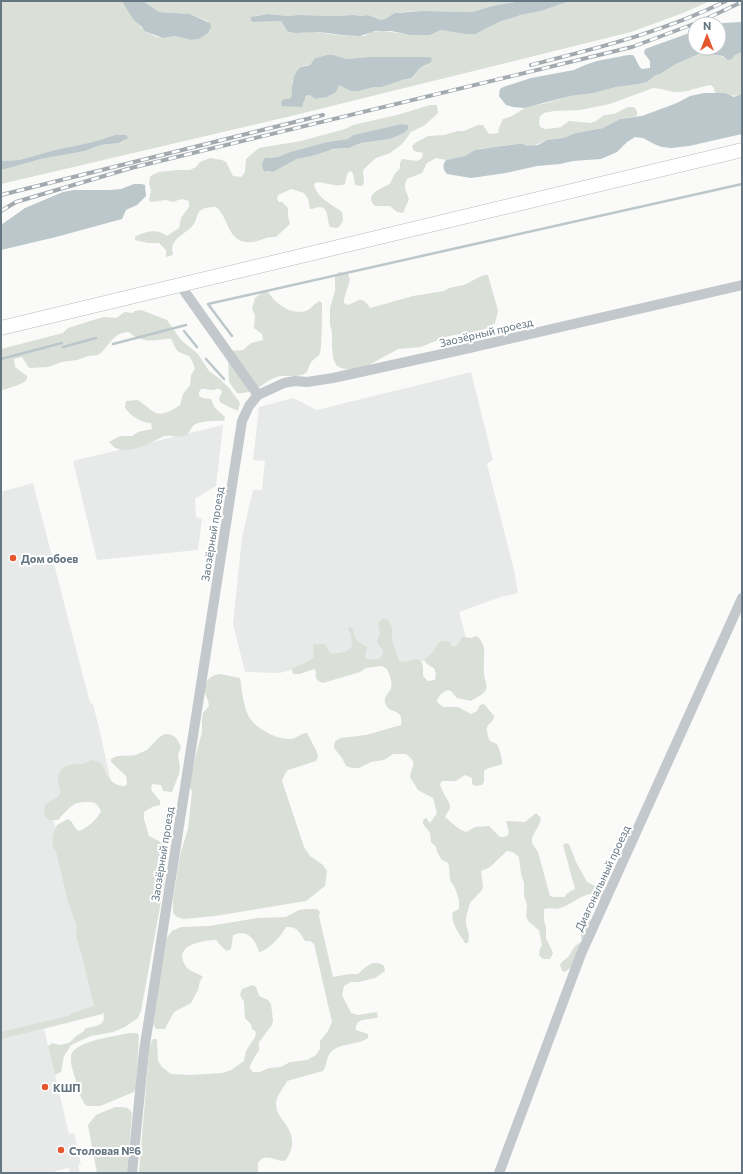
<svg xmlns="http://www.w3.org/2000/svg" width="743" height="1174" font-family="Commissioner,sans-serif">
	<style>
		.built { fill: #e8e9e9 }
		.green { fill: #dadfd7; fill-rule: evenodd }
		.water { fill: #bbc7cb }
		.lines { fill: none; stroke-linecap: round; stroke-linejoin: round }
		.stream { stroke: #bbc7cb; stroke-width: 2.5 }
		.secondary-casing { stroke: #b3babf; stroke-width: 15 }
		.minor { stroke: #c3c8cc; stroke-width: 10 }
		.secondary { stroke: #fff; stroke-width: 14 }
		.rail-casing { stroke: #a2aab0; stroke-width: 4 }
		.rail { stroke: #fff; stroke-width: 2.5; stroke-dasharray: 8; stroke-linecap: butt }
		.poi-dot { fill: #e4572e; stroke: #fff; stroke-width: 1.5 }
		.labels { text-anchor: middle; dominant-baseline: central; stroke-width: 4; stroke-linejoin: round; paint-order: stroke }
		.street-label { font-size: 11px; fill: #657683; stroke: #fff }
		.poi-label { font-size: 11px; font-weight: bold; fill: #657683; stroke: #fff; text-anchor: start }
	</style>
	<rect width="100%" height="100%" fill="#fafaf8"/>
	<g class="built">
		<path d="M471 372 493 460 487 464 514 570 518 593 501 597 459 612 469 648 395 669 384 662 355 671 351 656 279 673 245 672 233 624 242 537 253 490H262L265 461 253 460 259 407 293 398 317 410Z"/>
		<path d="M223 425 216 486 195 499 196 517 202 519 198 550 97 560 73 461Z"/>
		<path d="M33 483 90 703 93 704 99 728 113 791 50 807 103 1011 102 1014 44 1029 69 1134 74 1133 81 1165H78L80 1173H70L69 1168 55 1171V1173H1V492Z"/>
	</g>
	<g class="green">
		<path d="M1 1H122L144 31 157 37 163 38 175 36 191 40 199 39 210 31 208 21 190 14 159 12 143 1H520L492 6 472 12 423 11 400 12 388 17 385 19 381 20 368 15 362 16 353 15 336 16 298 15 288 16 268 14 255 16 254 22 281 21 288 32 291 33 314 32 338 35 360 36H364L371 32 383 31 407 34 430 35 441 30 456 32 485 29 499 22 521 15 541 11 570 1H710L683 13 631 32 287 117 1 184V170L3 169 41 159 85 151 101 145 119 143 125 140 115 135 93 142 55 150 19 160 1 161ZM327 55 346 59 368 57H428L427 65 420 68 413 78 402 80 382 87H374L359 91H351L339 84 336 92 333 94 327 97 315 99 310 95C305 96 304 99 304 104L284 99H289L292 96V82L302 66 310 65 315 58Z"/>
		<path d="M742 52V94C733 98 724 93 715 93L714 88 711 85C701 86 691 91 680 92 671 93 662 88 653 88L610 104 580 110 554 111 544 113 540 116 539 121 540 127 545 129 556 128 561 127 569 121 591 123 596 121 604 115 614 114 628 107H634L637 111V116L620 119 603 128 576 133 563 138 547 140 533 146H528L523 144 508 145 479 149 465 156 446 160 436 158 427 163 422 173 407 179 405 184V189L409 199 403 213 397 212 390 206H375C363 195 381 188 390 184L394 175 400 168V163L402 159 417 161 422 158 423 153 414 151 412 146 415 143 428 136 444 135 458 131H464L478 125H483L489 134 498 133 499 128 503 119 512 116 528 106 543 104 570 96 594 93 616 87 639 84 647 82 656 75 660 74 676 64 701 53H708L732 59 735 55Z"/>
		<path d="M430 105H437L438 113 425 125 411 132 402 144 390 153 376 158 365 168 363 171 364 183 362 186 355 185 353 173 350 171 347 174 345 184C335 188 326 182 317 182L314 184C316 198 332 204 342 212L343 220 340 226 337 228 330 227C327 222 329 207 320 207 317 207 314 209 310 209L308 199 304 193 291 189 278 195 277 199 279 202H282L288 208V216L290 224 276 237C263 236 258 244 245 242 227 239 228 216 216 207 211 207 206 207 201 210 196 214 197 219 194 224 186 235 168 238 173 255L166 257V250L159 243H148L135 240V237C144 231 158 228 167 236L179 228 181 218 189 207V201C182 198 180 199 173 202L166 200 151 202 149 200 151 190 149 184 150 177 152 175 159 172 178 170H190L196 167 200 162 210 158 222 160 226 162 233 176 241 177 245 172 246 159 259 148 301 141 345 129 353 125 397 115ZM401 124 408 128 404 133 390 139 361 143 349 148 326 150 312 156 297 159 273 172H267L269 157H278L290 152 327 142 348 139 353 135Z"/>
		<path d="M339 272 348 274 350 280 344 299V303L348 305C358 301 362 295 370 308L413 296 444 291C450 286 459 287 466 284 473 281 481 274 488 275L498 311 495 323 489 328 469 333H464L445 337 421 347 398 349 369 365 352 370 341 368 336 365 333 358 332 345V332L330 325V308L335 291V277Z"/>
		<path d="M264 291 268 292C276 304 290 315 306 311 311 309 314 304 319 301L322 303C322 311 322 348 320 353 318 358 312 359 310 364 307 370 309 373 301 375 293 378 283 374 274 378 261 384 253 395 237 393L229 382 228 356 231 351 243 350 251 343 263 340 262 334 254 328 255 315 252 309 255 298Z"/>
		<path d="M141 310 167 320 181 340 198 354 209 371 220 379 229 388 240 403 238 411 231 408 220 402 219 398 222 392 220 389C216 388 215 390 212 390 207 390 205 388 201 389L199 392V396L203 398 211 399 214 407 225 417 224 421C218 420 198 421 194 425 190 429 189 435 183 436 176 438 168 434 162 437 147 444 132 454 115 448L109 442 120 436H132L138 432 152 429 151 423C141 423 131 416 125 408L126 401 137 400C144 403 149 410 156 413 163 416 175 409 180 405L183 394 190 385 191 375 195 369 193 363 189 356C175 351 178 352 171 339 165 338 163 340 157 340 147 342 136 339 129 332 112 332 110 347 98 355L88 356 77 360 62 362 48 367 29 368 22 357 14 359 15 367 27 376C27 379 27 380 24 382 22 384 5 390 1 390V349L63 333 68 328 90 321 104 317 116 318 125 312 132 313 135 311Z"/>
		<path d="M383 619H386L389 621 392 628V640L399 661 402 662C406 662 408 661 411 660 425 656 423 668 423 676L428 681 435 680 436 674 434 668 428 665 424 660 432 653 439 642 442 641 450 642 451 645 454 647 459 643 462 637 472 638 475 636 478 637C481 640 483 644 484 648 485 657 483 665 484 674 484 679 488 684 486 690 483 695 475 698 471 701L457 698 451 691 448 690C442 692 438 696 437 702L443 707H458L471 714 477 711 480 705 484 704 494 716C493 724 488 722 487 728 486 730 489 739 490 741L497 744C499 747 503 761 502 764 496 767 489 766 484 771V782L482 785 475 786 472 784V778L465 775 456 781H442L440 784C441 792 451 802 450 808 449 811 446 814 445 817L459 829 466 832 475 827 489 826 500 837C514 837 507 829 506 821L525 822 536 813 541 818C540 828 531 833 532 843L538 852 550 896 553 897H565L566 894 575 889 563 845 566 843 569 844 576 862 587 882 605 891 574 965 565 972 562 971 560 965 562 962 569 956 574 947 582 941 579 926 580 923 593 919 600 901 599 895C586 889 572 905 560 908 555 910 550 907 544 909V920L546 927V938L553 953 550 959H543L539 955 540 948 542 946 539 930 529 922 526 917 527 905 524 896V883L521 874 519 857 513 852 507 851 490 867 481 871 483 886 482 890 470 903 466 917V924L469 935 468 943H465C460 934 450 923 453 912L459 909V900L455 888 450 880 449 866 448 863 442 860 437 852 436 847 431 842C431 828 427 832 423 823V820L426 818 430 823 437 813 433 798 418 790 410 777C411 766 419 764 406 754H393L384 760 371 762 359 768H352L346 766 342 758 334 748 335 741 341 738 366 735 401 725C404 708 390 714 386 705 382 697 389 694 391 688 393 682 389 674 387 669L382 666 366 668 360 672 323 683C316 681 315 678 316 671L314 669 300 674H293L292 671 293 668 305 663 314 657 313 647 314 644H325L330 654C339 653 347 653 352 647L351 634 348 629 349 627 353 629C353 640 359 642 367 647L365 658C371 661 385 660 383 651 382 648 378 645 377 642L380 633 378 623Z"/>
		<path d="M220 674 240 678C242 690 243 704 248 715 253 727 277 740 290 739 297 739 300 733 307 733L317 752 318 757 316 761 288 770 285 774 282 781 304 847 310 856 323 865 327 871 325 886 306 901 215 916 184 919 177 917 173 913V900L180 855 188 829 192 791 189 787 195 758 202 732V718L203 713 209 706C209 701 206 697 205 693 203 682 210 675 220 674Z"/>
		<path d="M165 734C174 733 179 740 181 748L178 754 180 767 179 774 172 792 163 791 161 785 152 784 151 790 160 801V805L152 807 144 812V819L149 836 159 841 162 844V854L166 864 164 885 141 1011 138 1018 125 1027 113 1032 91 1036 71 1045 64 1056 61 1072 55 1075 48 1046 52 1043 60 1045 69 1043 76 1036 83 1032 86 1028C96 1026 107 1026 103 1012L102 1014 1 1039V1032L68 1016 72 1013 94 1006 82 956 77 939 76 923 68 902 56 851C50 846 53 832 57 825L68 819C74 822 73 828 79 831 87 828 98 819 101 811 97 803 95 802 87 802 84 802 80 802 77 803 71 805 62 815 58 820H49L45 816C41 801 52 803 60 795 61 788 56 782 59 774 60 771 62 769 65 767 71 763 80 765 86 763 88 762 89 761 92 760 94 760 98 761 100 763 105 766 104 770 106 774 110 780 116 787 125 786L127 784 126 776 111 762V759C119 753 129 758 138 754 141 752 147 751 149 748 154 743 158 737 165 734Z"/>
		<path d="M308 909H317L320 912 319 916 333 977 349 974H358C366 967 373 958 384 966L385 971 375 978 359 982H351L344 986 342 995 351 1013 358 1015 377 1012 378 1017C370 1021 355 1016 356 1030L368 1034V1038C357 1046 339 1042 330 1053 326 1058 327 1066 323 1071L287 1081C283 1089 276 1096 276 1104 276 1116 286 1121 290 1132 294 1141 292 1155 284 1161 274 1161 265 1152 258 1163V1173H139L149 1051 151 1043 153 1039H156L157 1040 158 1061 162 1067 171 1074 190 1075 222 1073 231 1070 244 1061 246 1051 255 1037 256 1032 252 1029 251 1024 245 1018 244 1002 240 995 242 989 252 985 256 987 259 996 268 1000 271 1004 273 1020 272 1025 259 1042V1051C254 1056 253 1061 250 1066V1069L253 1072H260L269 1068 281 1067 290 1062 307 1060 316 1055 320 1049V1041L328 1031 332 1022 314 944 310 941H305C300 932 297 926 286 927 282 935 268 951 259 952 255 939 248 929 233 935L231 949 227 951 223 948 216 940C202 940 170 946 187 968 189 971 198 973 203 977L200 981 198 990 191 1003 174 1012 165 1029H156L153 1024 165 940 172 931 181 927 209 926 257 918 286 917 299 910Z"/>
		<path d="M130 1033H137L139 1036 136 1088 134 1092 100 1106H87C80 1101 79 1089 76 1081 74 1073 70 1065 71 1056 73 1041 116 1036 130 1033Z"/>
		<path d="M115 1107C122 1107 130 1106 132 1114L127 1173H97L88 1125 96 1115Z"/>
	</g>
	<g class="water">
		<path d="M122 1H143L159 12 190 14 210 23 211 28 208 33 199 39 191 40 175 36 163 38 144 31 142 27 133 19Z"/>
		<path d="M520 1H570L541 11 521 15 499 22 475 34H466L441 30 430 35H411L391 31H375L360 36C345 36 331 33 316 32 306 32 297 34 288 32L281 21 253 22 251 20V17L268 14 288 16 298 15 336 16 353 15 362 16 368 15 381 20 385 19 395 13 423 11 472 12 492 6Z"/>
		<path d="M742 22V52L735 55 732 59 728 60 723 56 701 53 676 64 660 74 656 75 647 82 639 84 616 87 594 93 570 96 524 108 513 107 506 105 499 96 500 89 503 87 531 78 574 70 585 65 597 61 628 55H633C637 59 637 65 642 69L650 68V61L644 53 645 49 695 31V48H719V24L723 23Z"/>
		<path d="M327 55H333L346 59 368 57H428L432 58 431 62 420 68 412 78 402 80 382 87H374L359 91H351L339 85 336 92 333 94 327 97 315 99 310 95 306 96 302 107 282 106 281 102 284 99H289L292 96C291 88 293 72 301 67 303 66 308 66 310 65L315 58Z"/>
		<path d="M704 93H725L734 97 742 94V134L689 146 671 148 662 147 654 144 643 138 635 137 627 142 617 152 601 159 573 161 560 164 537 166 506 173 471 178 447 174C443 169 442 165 446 160L465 156 475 150 494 147 518 144H523L528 146 538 145 547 140 563 138 576 133 603 128 620 119 642 116 677 103 690 96Z"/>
		<path d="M401 124 408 125V129L404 133 390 139 361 143 349 148 333 149 312 156 297 159 273 172 264 171C261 166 262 162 265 158L278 157 290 152 327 142 348 139 353 135Z"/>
		<path d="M115 135H126L128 138 119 143 101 145 85 151 41 159 1 170V161L19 160 55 150 93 142Z"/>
		<path d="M134 184H142L145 185 146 196 137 205 126 210 122 219 56 237 1 250V225L25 208 63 192 74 190H110L121 189Z"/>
	</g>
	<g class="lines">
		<g class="stream">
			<path d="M184 331 197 347"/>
			<path d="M232 336 208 304 742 184"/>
			<path d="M113 344 186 325"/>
			<path d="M63 347 96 338"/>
			<path d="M1 359 62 343"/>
			<path d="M206 359 224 379"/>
		</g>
		<g class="secondary-casing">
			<path id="secondary" d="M1 328 742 150"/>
		</g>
		<g class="minor">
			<path d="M180 285 258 395"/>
			<path d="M132 1173 144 1051 242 421 249 406 258 395 284 383 295 381 307 382 333 378 465 349 742 285"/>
			<path d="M499 1173 581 954 742 598"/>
		</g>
		<use href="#secondary" class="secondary"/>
		<g class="rail-casing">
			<g id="rail">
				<path d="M531 65C597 48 664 32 726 1"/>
				<path d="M1 195 323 115"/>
				<path d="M1 211 16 202 131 168 632 47 699 22 742 2"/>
			</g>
		</g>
		<use href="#rail" class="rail"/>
	</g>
	<g class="poi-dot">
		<circle cx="13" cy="558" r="4"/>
		<circle cx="45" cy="1087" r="4"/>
		<circle cx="61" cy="1150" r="4"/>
	</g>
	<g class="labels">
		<g class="street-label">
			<text transform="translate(486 332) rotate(-13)">Заозёрный проезд</text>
			<text transform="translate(212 534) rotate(-81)">Заозёрный проезд</text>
			<text transform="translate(162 854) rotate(-81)">Заозёрный проезд</text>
			<text transform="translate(602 878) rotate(-65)">Диагональный проезд</text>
		</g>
		<g class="poi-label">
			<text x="21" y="558">Дом обоев</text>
			<text x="53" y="1087">КШП</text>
			<text x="69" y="1150">Столовая №6</text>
		</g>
	</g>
	<rect width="743" height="1174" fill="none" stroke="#657683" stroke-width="4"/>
	<g transform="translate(707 36)"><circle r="19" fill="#ffffff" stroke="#c1c8cd"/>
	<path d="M0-3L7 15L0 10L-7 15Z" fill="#e4572e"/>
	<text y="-6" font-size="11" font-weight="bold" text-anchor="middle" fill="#657683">N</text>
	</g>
</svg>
